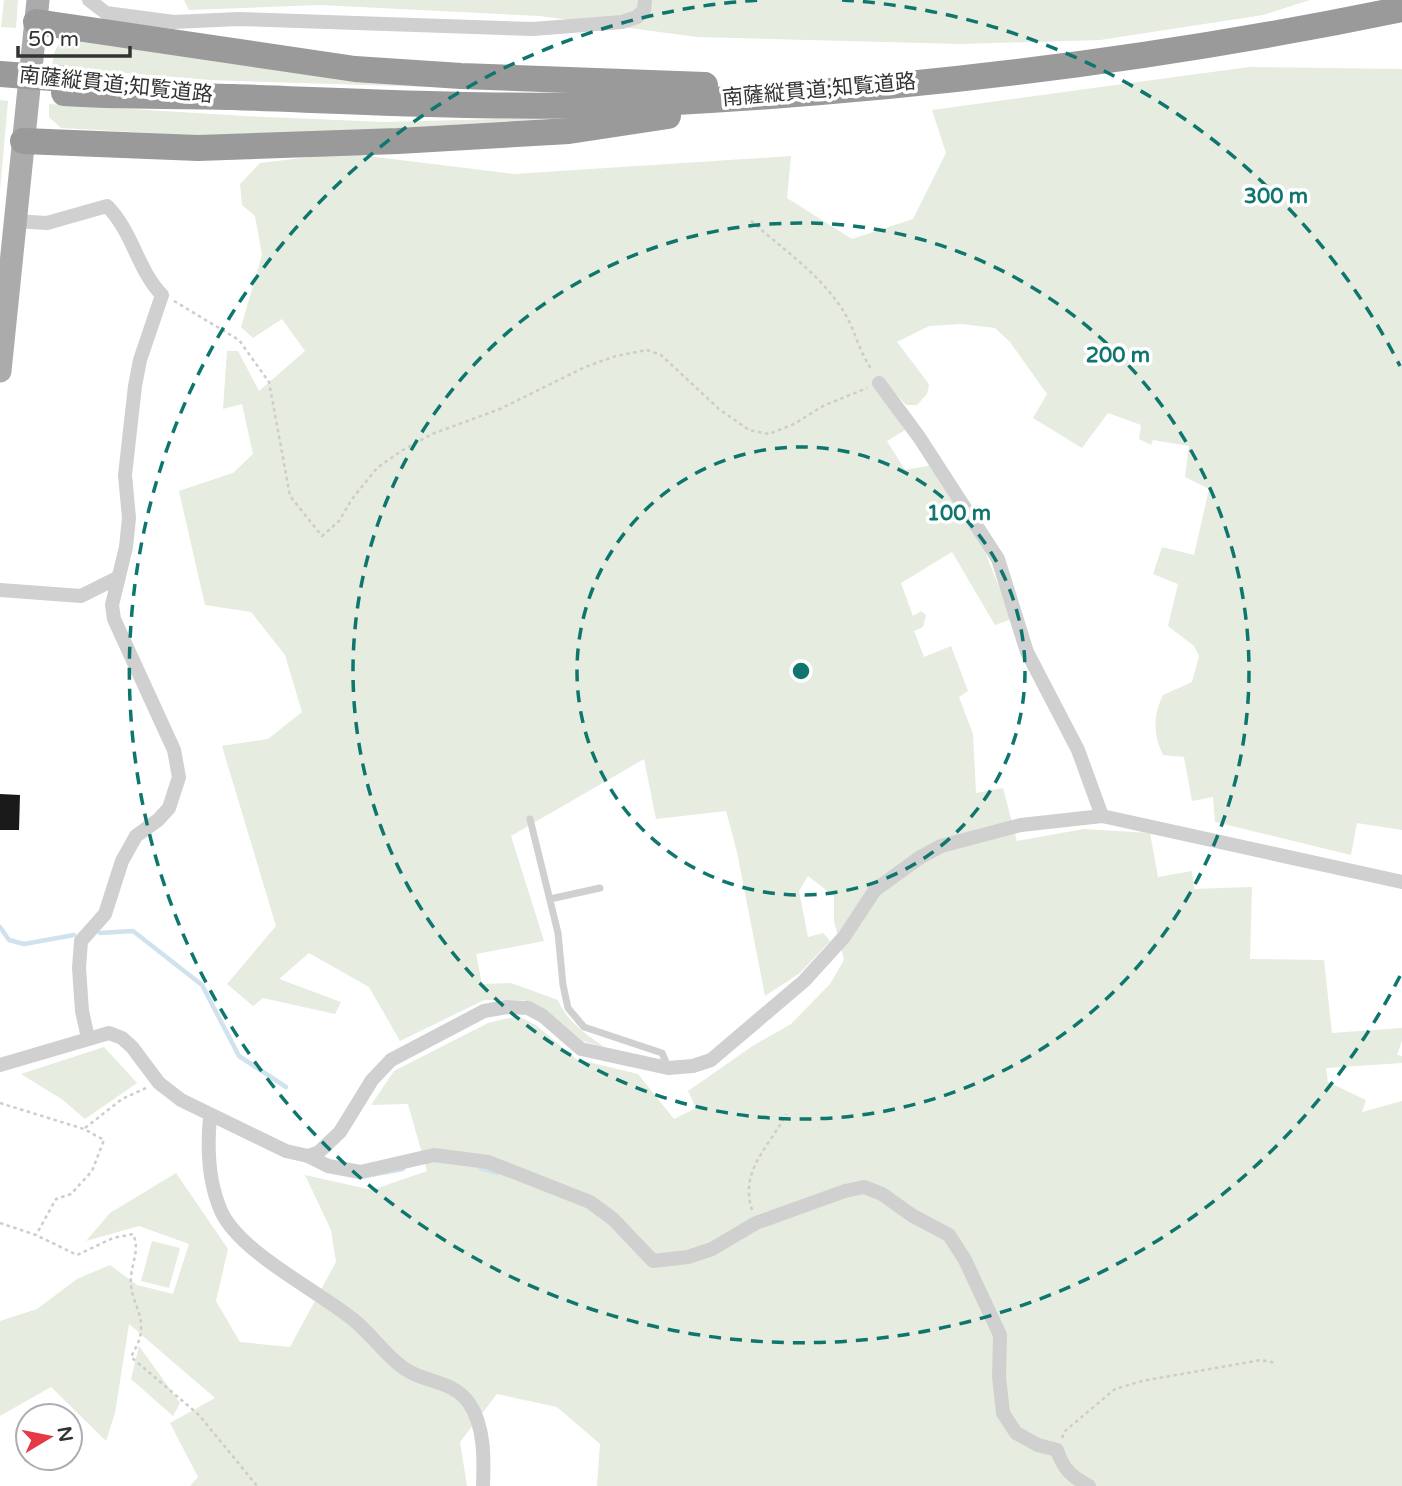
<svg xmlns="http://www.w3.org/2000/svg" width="1402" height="1486" font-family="'Varela Round','Noto Sans JP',sans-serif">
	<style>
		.green { fill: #e6ecdf }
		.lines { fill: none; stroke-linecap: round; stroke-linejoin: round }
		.stream { stroke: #cfe2ee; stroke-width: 4.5 }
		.building { fill: #1a1a1a }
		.path { stroke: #cdcdcd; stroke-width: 2.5; stroke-dasharray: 3.5 3.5; stroke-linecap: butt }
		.service { stroke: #d0d0d0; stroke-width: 7 }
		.minor { stroke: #d0d0d0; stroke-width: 14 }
		.primary { stroke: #ababab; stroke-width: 23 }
		.motorway { stroke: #9a9a9a; stroke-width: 26 }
		.motorway-bridge { stroke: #9a9a9a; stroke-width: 26 }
		.ring { fill: none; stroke: #0f766e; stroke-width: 3.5; stroke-dasharray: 12 9 }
		.labels { text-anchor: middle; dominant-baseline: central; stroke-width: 7; stroke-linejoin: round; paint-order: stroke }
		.street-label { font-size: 21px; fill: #333; stroke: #fff }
		.centre { fill: #0f766e; stroke: #fff; stroke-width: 3.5 }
		.ring-label { font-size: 21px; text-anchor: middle; font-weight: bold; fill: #0f766e; stroke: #fff; stroke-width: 7; stroke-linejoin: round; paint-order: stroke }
	</style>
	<rect width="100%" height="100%" fill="#fff"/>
	<g class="green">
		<path d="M4 0H18L16 28 1 27Z"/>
		<path d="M184 0H1310L1263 15 1100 40 961 44 697 37 540 16 320 5 189 10Z"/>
		<path d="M68 39 559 91 210 80 52 67C54 53 54 45 68 39Z"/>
		<path d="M1249 67 1402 69V830L1357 823 1351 855 1215 822 1213 797 1192 801 1184 757 1163 755C1153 733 1153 716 1163 695L1192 682 1199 656 1194 646 1168 626 1178 584 1153 574 1162 547 1194 555 1209 489 1185 477 1189 446 1153 440 1151 445 1139 439 1141 425 1108 413 1082 448 1033 418 1047 394 1010 342 995 328 962 324 929 326 897 342 929 384 927 394 917 405H906L881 378 872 382 905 430 887 441 905 470 933 465 981 542 1012 619 995 625 952 552 901 583 913 616 921 611 926 615 923 627 914 631 924 657 951 646 968 691 959 697 973 734 976 793 1003 788 1017 841 1084 829 1150 833 1158 877 1192 871 1194 889 1252 887 1250 959 1324 960 1332 1033 1402 1028V1040L1397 1055 1402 1056V1063L1326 1068 1328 1082 1366 1100 1362 1112 1402 1101V1486H597L600 1444 557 1407 497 1394 460 1442 467 1486H190L198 1477 170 1423 215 1398 129 1324 115 1413 106 1441 51 1387 0 1416V1321L37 1309 77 1279 110 1265 137 1285 173 1294 189 1244 139 1226 86 1241 110 1213 176 1173 228 1249 216 1301 240 1342 290 1347 336 1262 331 1230 305 1175 372 1190 427 1171 408 1104 371 1105 394 1071 488 1023 518 1016 536 1025 576 1059 638 1074 674 1119 696 1108 688 1091 754 1045 791 1024 830 984 844 960 834 921V896L808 876 799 891 808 937 823 933 830 941 800 973 765 996 737 852 726 811 656 819 644 759 511 836 544 941 476 954 482 984 511 983 558 1000C567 1022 585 1033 604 1047L583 1041 548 1011 524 1000H484L400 1041 369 987 309 953 279 979 341 1002 335 1014 263 998 253 1006 227 984 276 926 222 746 268 739 302 712 285 655 251 612 205 605 179 491 233 473 253 454 242 404 223 409 227 351H238L259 391 305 351 282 319 253 338 241 327 262 255 255 216 242 205 240 184 260 163 343 153 514 174 791 156 787 198 852 239 913 219 946 153 932 110Z"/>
		<path d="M0 100 8 101 0 190Z"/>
		<path d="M49 104 245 116 385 122 578 117 244 138 61 128 49 117Z"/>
		<path d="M104 1047 137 1083 85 1119 63 1100 21 1074Z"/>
		<path d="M152 1241 180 1248 169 1288 141 1281Z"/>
		<path d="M139 1346 180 1403 173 1416 131 1379Z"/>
	</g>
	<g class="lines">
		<g class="stream">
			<path d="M0 927 9 940 24 944 74 935"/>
			<path d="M100 933 133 931 202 985 239 1056 286 1087"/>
			<path d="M480 1168 498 1173"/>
			<path d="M360 1177 403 1169"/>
		</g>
	</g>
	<path class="building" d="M0 794 20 795 19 830H0Z"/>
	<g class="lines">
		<g class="path">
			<path d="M751 221C783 249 822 276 844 312 855 330 860 354 872 370"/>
			<path d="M174 301 239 340 269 382 290 496 322 536 339 521 352 499 377 468 401 451 432 434 500 409 585 367 616 356 647 350 661 355 719 409 749 430 769 434 794 424 823 406 867 388"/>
			<path d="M0 1103 84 1129 104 1140 92 1171 71 1194 56 1199 36 1235"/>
			<path d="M85 1128 122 1099 146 1088"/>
			<path d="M752 1210C739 1169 770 1147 786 1114"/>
			<path d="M0 1223 36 1235 77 1255 113 1238 133 1234C140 1250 132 1261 131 1278 129 1295 141 1310 141 1326 142 1338 136 1347 131 1357L199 1415 257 1486"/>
			<path d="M1062 1438 1065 1431 1115 1389 1142 1381 1261 1360 1276 1363"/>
		</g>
		<g class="service">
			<path d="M530 819 558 933 563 985 568 1008 584 1027 662 1053 668 1067"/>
			<path d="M550 899 600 888"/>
		</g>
		<g class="minor">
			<path d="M89 0 106 13 174 22 238 19 533 29 622 22 637 17 644 10 645 0"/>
			<path d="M15 221 47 223 107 206C133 232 138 271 162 295L140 360 135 386 125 475 129 518 126 547 112 605 114 619 174 750 179 777 169 808 158 820 136 836 122 861 105 914 81 941 79 968 82 1011 88 1038"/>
			<path d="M879 383 919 437 998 559 1027 652 1078 750 1102 816"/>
			<path d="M0 590 81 596 117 578"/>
			<path d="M0 1065 109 1033 122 1038 132 1047 159 1083 181 1100 286 1151 308 1156 328 1166 360 1172 434 1155 488 1162 590 1202 613 1219 653 1261 688 1257 712 1249 756 1223 845 1191 864 1187 882 1194 913 1216 949 1235 965 1260 1000 1335 999 1377 1003 1413 1016 1433 1038 1445 1057 1450C1063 1469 1072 1477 1089 1486"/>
			<path d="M210 1117C207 1148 208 1181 221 1211 240 1253 319 1291 355 1321 374 1337 389 1360 410 1372 431 1383 454 1382 469 1403 485 1426 484 1460 483 1486"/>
			<path d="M308 1156 319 1152 340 1132 372 1080 391 1060 484 1011 507 1007 528 1008 543 1016 581 1049 668 1068 693 1066 711 1060 804 981 844 937 875 890 919 858 941 846 1021 825 1102 816 1402 882"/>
		</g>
		<path class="primary" d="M0 371 38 0"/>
		<g class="motorway">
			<path d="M36 22 355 69 461 76 705 85"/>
			<path d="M64 93C120 97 176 95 233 97 375 102 516 110 658 103 908 90 1157 60 1402 9"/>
			<path d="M23 141 198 148 398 141 569 131 668 116"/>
		</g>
		<path class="motorway-bridge" d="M1 74 65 79"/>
	</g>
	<g class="ring">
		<circle cx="801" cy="671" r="224"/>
		<circle cx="801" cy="671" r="448"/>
		<path d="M1400 976A672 672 0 1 1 760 0M842 0A672 672 0 0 1 1400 366"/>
	</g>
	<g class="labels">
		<g class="street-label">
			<text transform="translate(116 85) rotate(6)">南薩縦貫道;知覧道路</text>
			<text transform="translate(819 90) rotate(-5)">南薩縦貫道;知覧道路</text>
		</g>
	</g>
	<circle cx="801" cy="671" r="10" class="centre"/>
	<g class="ring-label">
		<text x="1276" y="203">300 m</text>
		<text x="1118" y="362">200 m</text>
		<text x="959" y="520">100 m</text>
	</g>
	<g transform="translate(49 1437) rotate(80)"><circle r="33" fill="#ffffff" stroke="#adadad" stroke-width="2"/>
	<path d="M0-5L12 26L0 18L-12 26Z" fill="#e63946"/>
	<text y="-10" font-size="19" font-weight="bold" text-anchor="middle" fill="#333333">N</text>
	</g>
	<path d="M18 46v10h112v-10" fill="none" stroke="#333333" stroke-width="3.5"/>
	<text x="28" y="46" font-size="21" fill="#333333" stroke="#ffffff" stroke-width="5" paint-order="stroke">50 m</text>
</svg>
